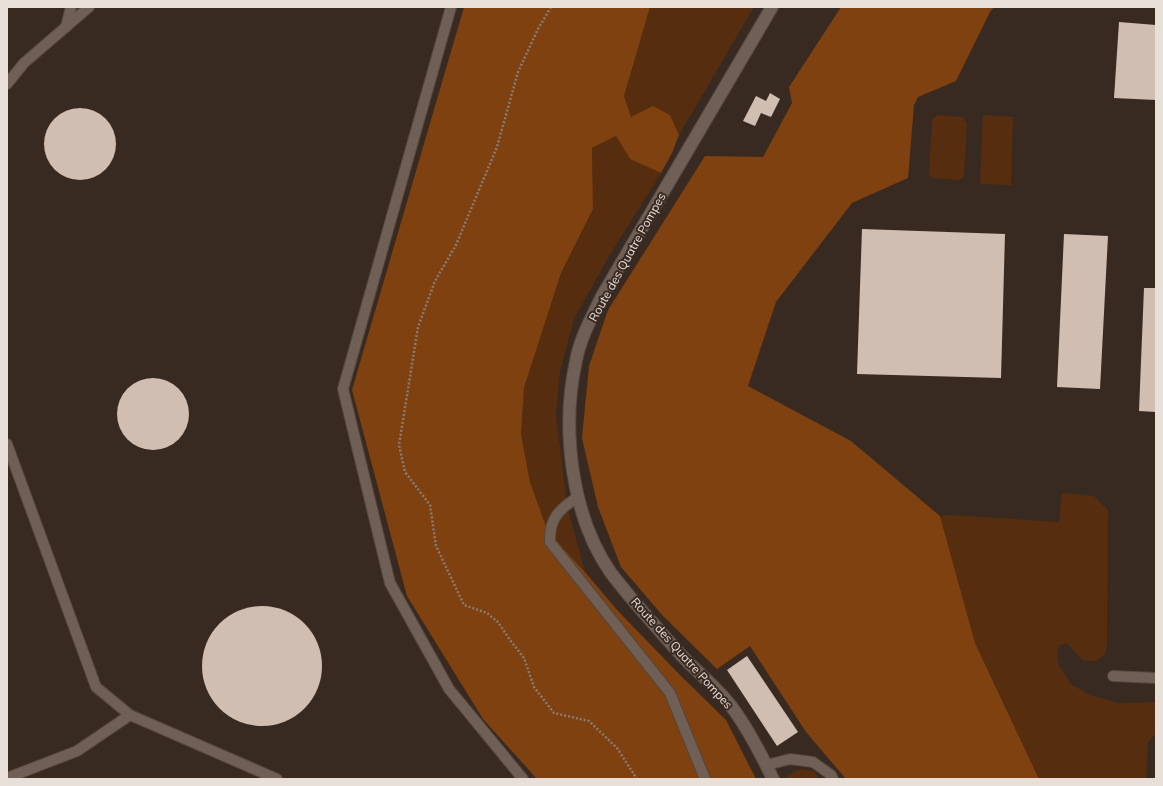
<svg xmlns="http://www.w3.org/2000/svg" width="1163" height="786" font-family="Mulish,sans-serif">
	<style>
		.green { fill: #562d0e }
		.forest { fill: #7e410f }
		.building { fill: #d1beb2 }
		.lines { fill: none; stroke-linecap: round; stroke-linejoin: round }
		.lane-casing { stroke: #544740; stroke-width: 12 }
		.secondary-casing { stroke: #544740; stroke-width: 14 }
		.path { stroke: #887c74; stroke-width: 2.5; stroke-dasharray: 2 2; stroke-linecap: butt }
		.lane { stroke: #6f5f54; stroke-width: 10 }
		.secondary { stroke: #6f5f54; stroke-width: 12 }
		.labels { text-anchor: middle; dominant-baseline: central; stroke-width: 4; stroke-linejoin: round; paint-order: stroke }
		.street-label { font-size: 12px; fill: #e9dfd9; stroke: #392a21 }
	</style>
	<rect width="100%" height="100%" fill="#392a21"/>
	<g class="green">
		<path d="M650 7H754L679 135 670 115 631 117 624 96Z"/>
		<path d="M937 115 963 117 967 124 964 176 960 180 932 178 929 174 932 120Z"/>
		<path d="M983 115 1013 117 1011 185 980 184Z"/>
		<path d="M616 136 630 159 661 173 609 256 574 319 560 371 556 414 567 505 585 572 548 532 530 482 521 434 524 388 561 273 593 209 592 148Z"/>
		<path d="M1062 493 1094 496 1108 510 1107 645 1105 655 1095 661 1082 660 1067 643 1060 645 1057 651 1059 666 1071 684 1090 695 1118 703 1156 702V733L1148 742 1146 779H1039L975 643 940 516 953 515 1059 522Z"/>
		<path d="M801 769 814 771 819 779H788L787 776Z"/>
	</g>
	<g class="forest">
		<path d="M464 7H650L624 96 631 117 653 106 670 115 679 135 672 153 661 173 630 159 616 136 592 148 593 209 561 273 524 388 521 434 530 482 548 532 585 572 618 611 679 674 726 720 756 779H537L483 719 407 596 352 390Z"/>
		<path d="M841 7H994L990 12 956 81 918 97 914 105 908 178 852 203 776 302 748 386 851 441 940 516 975 643 1039 779H846L806 732 750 646 717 669 663 616 621 567 598 507 582 438 589 366 608 310 705 156 763 157 792 103 789 87Z"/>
	</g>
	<g class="building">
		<path d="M1119 22 1156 25V100L1114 98Z"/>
		<path d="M770 93 780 99 771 117 761 113 755 126 743 121 756 96 766 101Z"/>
		<circle cx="80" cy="144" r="36"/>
		<path d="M862 229 1005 234 1001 378 857 374Z"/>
		<path d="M1064 234 1108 236 1100 389 1057 387Z"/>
		<path d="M1144 288H1156V412L1139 411Z"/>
		<circle cx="153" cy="414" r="36"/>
		<circle cx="262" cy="666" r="60"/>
		<path d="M747 656 798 732 777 746 727 670Z"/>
	</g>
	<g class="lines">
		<g class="lane-casing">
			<g id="lane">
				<path d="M451 7 343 389 390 583 449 689 523 779"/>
				<path d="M66 27 71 7"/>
				<path d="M7 84 24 63 89 7"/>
				<path d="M7 444 96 687 130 715 277 779"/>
				<path d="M578 497C559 509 549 519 550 542L670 693 705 779"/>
				<path d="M1113 676 1156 678"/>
				<path d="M767 765 790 759 813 762 831 775 833 779"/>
				<path d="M7 778 77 751 130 715"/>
			</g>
		</g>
		<g class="secondary-casing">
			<path id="secondary" d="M772 7 602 296C592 317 580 338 576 361 561 428 571 516 611 573 623 589 637 605 650 620 661 632 671 644 682 656 698 673 717 687 731 706 748 728 761 754 773 779"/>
		</g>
		<path class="path" d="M551 7 538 29 518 72 497 147 456 245 435 281 418 327 399 445 405 472 430 505 436 546 464 605 487 613 498 622 510 640 524 658 534 687 554 713 589 721 617 748 637 779"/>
		<use href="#lane" class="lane"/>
		<use href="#secondary" class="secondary"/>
	</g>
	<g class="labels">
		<g class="street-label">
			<text transform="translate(627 257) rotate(-61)">Route des Quatre Pompes</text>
			<text transform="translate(682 653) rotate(48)">Route des Quatre Pompes</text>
		</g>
	</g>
	<rect width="1163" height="786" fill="none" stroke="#e9dfd9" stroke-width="16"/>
</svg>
